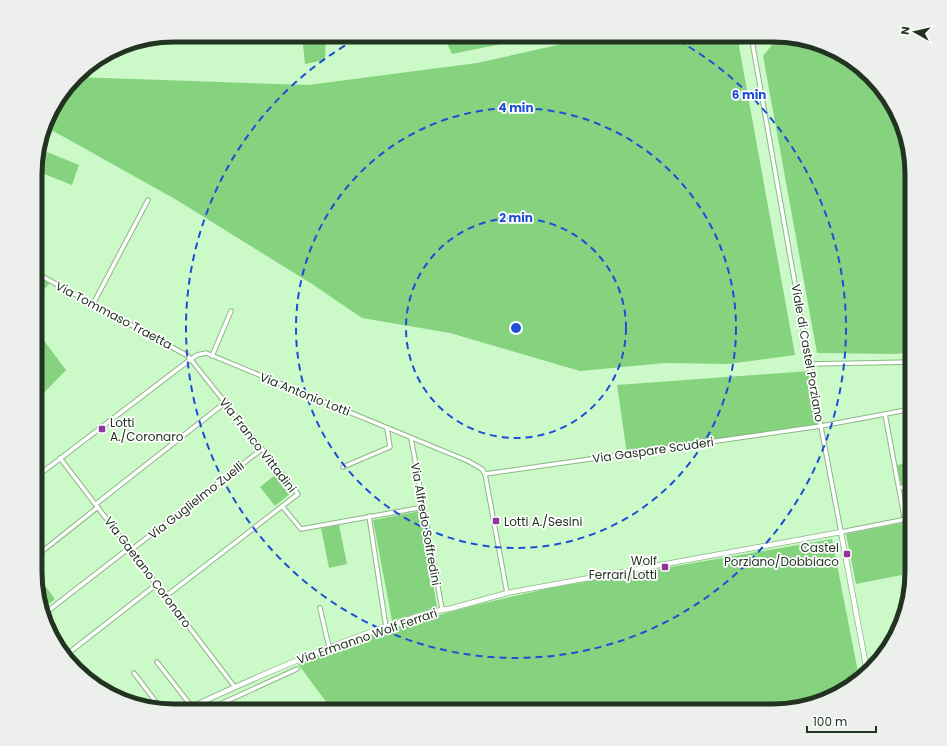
<svg xmlns="http://www.w3.org/2000/svg" width="947" height="746" font-family="Poppins,sans-serif">
	<style>
		.green { fill: #85d37f }
		.lines { fill: none; stroke-linecap: round; stroke-linejoin: round }
		.minor-casing { stroke: #8cb788; stroke-width: 5.5 }
		.tertiary-casing { stroke: #8cb788; stroke-width: 6 }
		.minor { stroke: #fff; stroke-width: 3.5 }
		.tertiary { stroke: #fff; stroke-width: 4.5 }
		.ring { fill: none; stroke: #1d4ed8; stroke-width: 2; stroke-dasharray: 7 5 }
		.poi-dot { fill: #92359f; stroke: #fff; stroke-width: 1.5 }
		.labels { text-anchor: middle; dominant-baseline: central; stroke-width: 3.5; stroke-linejoin: round; paint-order: stroke }
		.street-label { font-size: 12px; fill: #223421; stroke: #fff }
		.poi-label { font-size: 12px; fill: #223421; stroke: #fff; text-anchor: start }
		.rim { fill: none; stroke: #223421; stroke-width: 5 }
		.centre { fill: #1d4ed8; stroke: #fff; stroke-width: 2 }
		.ring-label { font-size: 12px; text-anchor: middle; font-weight: bold; fill: #1d4ed8; stroke: #fff; stroke-width: 3.5; stroke-linejoin: round; paint-order: stroke }
	</style>
	<rect width="100%" height="100%" fill="#ccf9c8"/>
	<g class="green">
		<path d="M302 35H326L325 60 305 64Z"/>
		<path d="M443 35H545L452 54Z"/>
		<path d="M603 35H737L795 355 728 364 665 363 580 371 450 333 362 318 312 284 175 199 46 127 54 105 76 77 308 85 477 63Z"/>
		<path d="M780 35 826 46 865 70 898 113 912 174V352L895 354 817 353 763 56Z"/>
		<path d="M47 152 79 165 72 185 39 172Z"/>
		<path d="M36 273 51 282 36 298Z"/>
		<path d="M36 330 66 370 36 401Z"/>
		<path d="M810 371 821 426 627 454 617 385Z"/>
		<path d="M912 462V483L901 485 897 465Z"/>
		<path d="M275 475 290 494 275 506 260 487Z"/>
		<path d="M420 511 437 607 392 621 373 520Z"/>
		<path d="M902 523 912 573 856 584 846 534Z"/>
		<path d="M339 525 347 564 329 568 321 528Z"/>
		<path d="M832 539 859 677 826 700 773 711H333L298 664C315 657 333 649 351 643 415 619 483 603 550 588Z"/>
		<path d="M35 580 43 589 46 587 55 599 43 608Z"/>
	</g>
	<g class="lines">
		<g class="minor-casing">
			<g id="minor">
				<path d="M751 35 810 369 841 532 912 518"/>
				<path d="M36 273 188 356 298 494 166 596"/>
				<path d="M93 304 148 200"/>
				<path d="M212 356 231 311"/>
				<path d="M810 364 912 362"/>
				<path d="M885 414 912 559"/>
				<path d="M411 438 442 609"/>
				<path d="M60 458 234 686"/>
				<path d="M343 467 390 447 387 428"/>
				<path d="M485 474 821 426 912 409"/>
				<path d="M36 477 191 359 197 355 206 353 468 461 482 469 485 474 507 593"/>
				<path d="M899 488 912 485"/>
				<path d="M96 504 226 402"/>
				<path d="M282 506 301 529 424 507"/>
				<path d="M369 516 386 627"/>
				<path d="M131 550 262 449"/>
				<path d="M35 557 98 507"/>
				<path d="M320 608 329 647"/>
				<path d="M44 614 129 548"/>
				<path d="M66 655 157 584"/>
				<path d="M157 662 192 707"/>
				<path d="M134 673 162 710"/>
				<path d="M205 711 297 669"/>
			</g>
		</g>
		<g class="tertiary-casing">
			<path id="tertiary" d="M183 711C249 680 315 651 385 627 405 621 427 611 449 609L507 593 841 532 867 671"/>
		</g>
		<use href="#minor" class="minor"/>
		<use href="#tertiary" class="tertiary"/>
	</g>
	<g class="ring">
		<circle cx="516" cy="328" r="110"/>
		<circle cx="516" cy="328" r="220"/>
		<path d="M668 35A330 330 0 1 1 364 35"/>
	</g>
	<g class="poi-dot">
		<rect x="98" y="425" width="8" height="8" rx="2"/>
		<rect x="492" y="517" width="8" height="8" rx="2"/>
		<rect x="843" y="550" width="8" height="8" rx="2"/>
		<rect x="661" y="563" width="8" height="8" rx="2"/>
	</g>
	<g class="labels">
		<g class="street-label">
			<text transform="translate(114 315) rotate(28)">Via Tommaso Traetta</text>
			<text transform="translate(808 353) rotate(80)">Viale di Castel Porziano</text>
			<text transform="translate(305 394) rotate(22)">Via Antonio Lotti</text>
			<text transform="translate(258 445) rotate(52)">Via Franco Vittadini</text>
			<text transform="translate(653 450) rotate(-8)">Via Gaspare Scuderi</text>
			<text transform="translate(196 500) rotate(-38)">Via Guglielmo Zuelli</text>
			<text transform="translate(426 524) rotate(80)">Via Alfredo Soffredini</text>
			<text transform="translate(148 572) rotate(53)">Via Gaetano Coronaro</text>
			<text transform="translate(367 636) rotate(-19)">Via Ermanno Wolf Ferrari</text>
		</g>
		<g class="poi-label">
			<text x="110" y="422">Lotti<tspan x="110" dy="14">A./Coronaro</tspan></text>
			<text x="504" y="521">Lotti A./Sesini</text>
			<text x="839" y="547" text-anchor="end">Castel<tspan x="839" dy="14">Porziano/Dobbiaco</tspan></text>
			<text x="657" y="560" text-anchor="end">Wolf<tspan x="657" dy="14">Ferrari/Lotti</tspan></text>
		</g>
	</g>
	<path d="M0 0H947V746H0ZM174 42H773A132 132 0 0 1 905 174V572A132 132 0 0 1 773 704H174A132 132 0 0 1 42 572V174A132 132 0 0 1 174 42Z" fill="#edefed" fill-rule="evenodd"/>
	<path class="rim" d="M174 42H773A132 132 0 0 1 905 174V572A132 132 0 0 1 773 704H174A132 132 0 0 1 42 572V174A132 132 0 0 1 174 42Z"/>
	<circle cx="516" cy="328" r="6" class="centre"/>
	<g class="ring-label">
		<text x="749" y="99">6 min</text>
		<text x="516" y="112">4 min</text>
		<text x="516" y="222">2 min</text>
	</g>
	<g transform="translate(915 32) rotate(278)" stroke="#ffffff" stroke-width="3" paint-order="stroke">
	<path d="M0-3L7 15L0 10L-7 15Z" fill="#223421"/>
	<text y="-6" font-size="11" font-weight="bold" text-anchor="middle" fill="#223421">N</text>
	</g>
	<path d="M807 726v6h69v-6" fill="none" stroke="#223421" stroke-width="2"/>
	<text x="813" y="726" font-size="12" fill="#223421" stroke="#ffffff" stroke-width="3" paint-order="stroke">100 m</text>
</svg>
